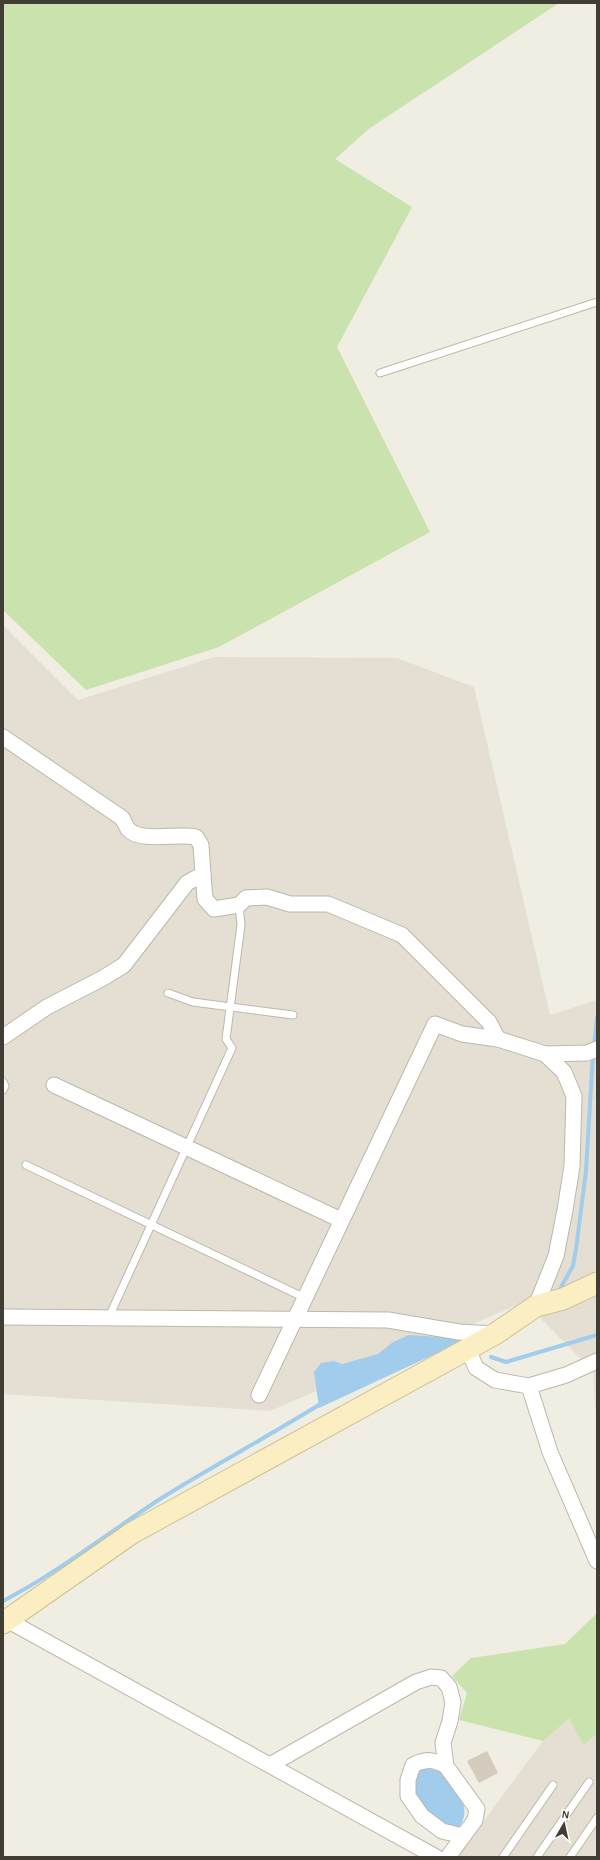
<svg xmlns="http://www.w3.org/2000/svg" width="600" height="1860" font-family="'Alegreya Sans',sans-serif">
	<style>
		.residential { fill: #e4dfd2 }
		.green { fill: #cae3ae }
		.water { fill: #a2cceb }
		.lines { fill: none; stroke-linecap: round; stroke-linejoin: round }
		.stream { stroke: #a2cceb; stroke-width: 4 }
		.building { fill: #d4cbbc }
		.lane-casing { stroke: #beb7aa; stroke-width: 9 }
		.street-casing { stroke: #beb7aa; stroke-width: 17 }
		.secondary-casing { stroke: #cec195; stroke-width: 23 }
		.lane { stroke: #fff; stroke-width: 7 }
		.street { stroke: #fff; stroke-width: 15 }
		.secondary { stroke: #fbeec3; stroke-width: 21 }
	</style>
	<rect width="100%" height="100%" fill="#f0ede3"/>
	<g class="residential">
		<path d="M3 625 78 700 214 657 397 658 474 687 550 1015 597 1000V1437L593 1371 524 1302 270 1411 3 1394Z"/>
		<path d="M569 1717 583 1745 597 1734V1857H457L543 1741Z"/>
	</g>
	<g class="green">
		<path d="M3 3H559L370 128 335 159 412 207 337 347 430 532 219 647 86 690 3 610Z"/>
		<path d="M597 1613V1734L583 1745 569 1718 543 1741 459 1720 467 1693 452 1676 471 1658 565 1644Z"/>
	</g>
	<g class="water">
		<path d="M409 1335 457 1338 461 1342 319 1408 314 1372 321 1363 334 1361 342 1364 378 1354 393 1342Z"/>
		<path d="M438 1766C452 1786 476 1805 458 1829 445 1830 415 1808 414 1793 414 1785 416 1776 417 1768Z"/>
	</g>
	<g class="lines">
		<g class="stream">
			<path d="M594 1047 597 1017"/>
			<path d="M561 1287 573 1266 576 1249 586 1171 593 1054"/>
			<path d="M491 1357 506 1362 597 1335"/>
			<path d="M3 1601C59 1572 108 1533 160 1499 213 1466 269 1436 322 1403"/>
		</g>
	</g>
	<path class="building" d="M487 1751 498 1773 479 1783 467 1761Z"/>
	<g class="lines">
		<g class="lane-casing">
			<g id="lane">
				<path d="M380 373 597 302"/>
				<path d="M168 993 193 1002 293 1015"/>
				<path d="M3 1082 5 1086 3 1090"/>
				<path d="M26 1165 305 1298"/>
				<path d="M108 1319 232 1048 226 1039 241 925 239 905"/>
				<path d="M503 1857 553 1785"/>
				<path d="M537 1857 589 1782"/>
				<path d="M570 1857 597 1818"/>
			</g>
		</g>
		<g class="street-casing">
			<g id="street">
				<path d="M3 737 122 818C124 821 126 826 128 829 140 843 178 833 196 837L201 845 203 874 187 883 124 965 103 978 47 1007 3 1037"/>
				<path d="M203 874 205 899 214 909 239 905 246 898 267 897 290 904H328L402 935 489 1022 498 1039"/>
				<path d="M545 1054 587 1053 597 1049"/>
				<path d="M54 1085 341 1220"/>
				<path d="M3 1317 388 1320 459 1332 495 1334"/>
				<path d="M468 1349 476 1368 495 1380 529 1386"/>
				<path d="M597 1361 566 1375 529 1386 550 1452 597 1561"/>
				<path d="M259 1395 435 1024 462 1034 498 1039 545 1054 564 1072 574 1096 572 1166 565 1210 556 1256 536 1306"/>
				<path d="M7 1620 436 1857"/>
				<path d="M270 1765 416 1682 431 1677 441 1678 449 1687 453 1702 450 1721 443 1743 446 1766 477 1809 475 1820 448 1857"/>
				<path d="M446 1766C433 1759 426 1759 413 1765L408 1780V1796L422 1816 442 1831 463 1836"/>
			</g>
		</g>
		<g class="secondary-casing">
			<path id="secondary" d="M3 1623 132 1533 495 1334 536 1306 563 1299 597 1283"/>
		</g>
		<use href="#lane" class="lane"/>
		<use href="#street" class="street"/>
		<use href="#secondary" class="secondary"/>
	</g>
	<rect width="600" height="1860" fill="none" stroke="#423d34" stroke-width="8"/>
	<g transform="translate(564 1824) rotate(9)" stroke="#ffffff" stroke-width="3" paint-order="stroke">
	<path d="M0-3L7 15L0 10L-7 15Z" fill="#423d34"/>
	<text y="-6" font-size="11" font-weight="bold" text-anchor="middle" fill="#423d34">N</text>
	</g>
</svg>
